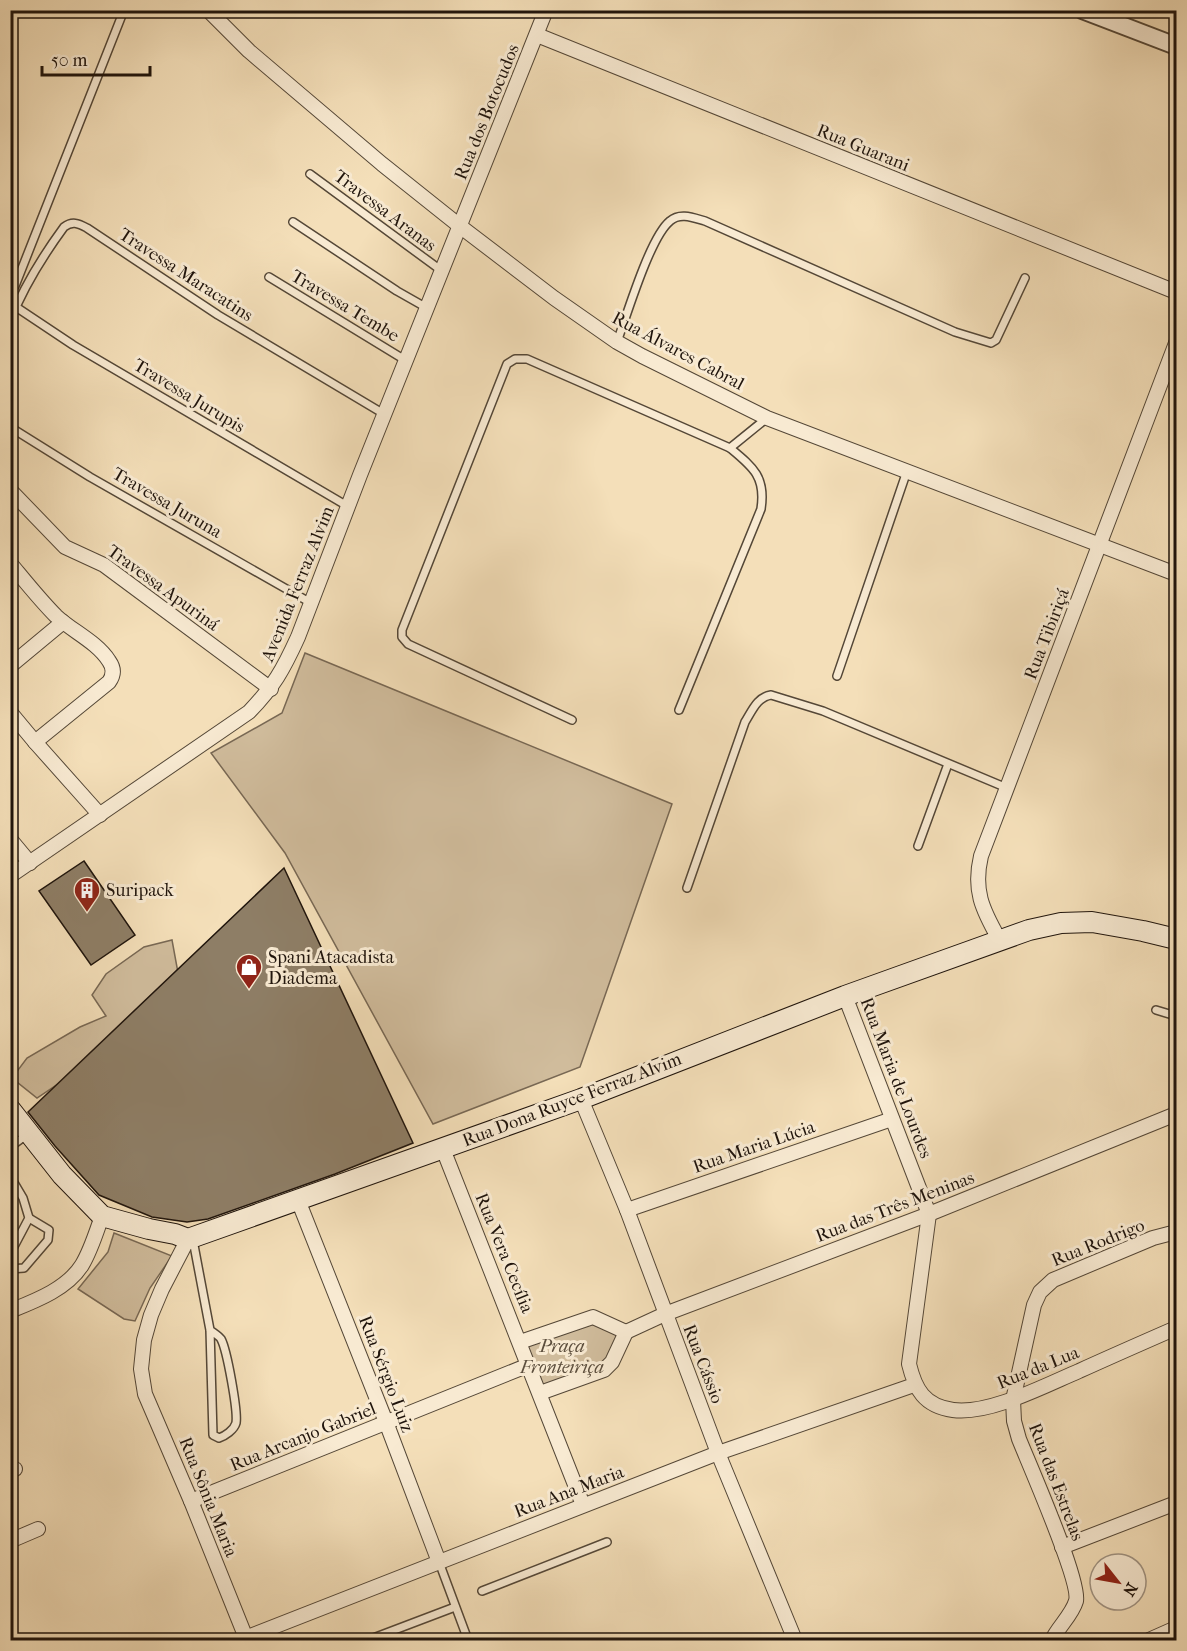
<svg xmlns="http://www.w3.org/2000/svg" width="1187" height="1651" font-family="'IM FELL French Canon',serif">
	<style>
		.green { fill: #d0bc9c; stroke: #786854; stroke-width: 1.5 }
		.building { fill: #8e7e66; stroke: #1f140c; stroke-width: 1.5 }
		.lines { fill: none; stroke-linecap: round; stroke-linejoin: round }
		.service-casing { stroke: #544737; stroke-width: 10 }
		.minor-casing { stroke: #544737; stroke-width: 16 }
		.tertiary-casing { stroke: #544737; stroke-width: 20 }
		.secondary-casing { stroke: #1f140c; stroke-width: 22 }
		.service { stroke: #f8ead2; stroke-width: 7 }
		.minor { stroke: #f8ead2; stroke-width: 14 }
		.tertiary { stroke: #f8ead2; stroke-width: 16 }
		.secondary { stroke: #f8ead2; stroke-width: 20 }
		.labels { text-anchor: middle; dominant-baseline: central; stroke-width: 6; stroke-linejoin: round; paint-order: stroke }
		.street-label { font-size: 18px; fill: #1f140c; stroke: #f8ead2 }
		.poi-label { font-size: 18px; fill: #1f140c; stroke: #f8ead2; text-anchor: start }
		.park-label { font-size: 18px; font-style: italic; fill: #5d4f3e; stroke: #f8ead2 }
	</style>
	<rect width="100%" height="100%" fill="#f4dfb9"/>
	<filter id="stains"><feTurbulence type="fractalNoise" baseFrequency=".00333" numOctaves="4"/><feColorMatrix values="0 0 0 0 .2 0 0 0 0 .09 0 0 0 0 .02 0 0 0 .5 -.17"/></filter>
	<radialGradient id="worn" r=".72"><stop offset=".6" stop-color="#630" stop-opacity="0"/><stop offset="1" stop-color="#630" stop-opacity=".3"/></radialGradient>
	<g class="green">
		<path d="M305 653 672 804 580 1067 433 1124 285 853 211 753 282 713Z"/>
		<path d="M172 940 183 1000 37 1098 12 1078 27 1058 80 1027 106 1016 92 995 106 974 144 947Z"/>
		<path d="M114 1233 172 1256 150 1288 135 1321 124 1319 78 1289 108 1252Z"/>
		<path d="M589 1318 626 1332 612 1362 540 1393 520 1342Z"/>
	</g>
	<g class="building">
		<path d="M84 861 135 935 91 965 39 891Z"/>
		<path d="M284 868 413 1143 335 1174 208 1219 187 1222 152 1217 99 1195 55 1146 28 1112Z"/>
	</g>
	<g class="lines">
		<g class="service-casing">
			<g id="service">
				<path d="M310 174 442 271"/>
				<path d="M293 222 397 291 427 308"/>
				<path d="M269 277 405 360"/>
				<path d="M10 291 15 286 124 10"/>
				<path d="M16 307 73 345 349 507"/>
				<path d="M10 321C24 286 42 257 64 227 72 221 78 223 87 228L218 315 384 414"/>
				<path d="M617 342C627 315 650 237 670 221 680 212 694 218 705 221L955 332 991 343 996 340 1025 278"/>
				<path d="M10 427 90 477 311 603"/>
				<path d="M837 676 907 471"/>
				<path d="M679 710 761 509C766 477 753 467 730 448"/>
				<path d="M572 720 408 644 402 637V630L507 364 515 359H527L730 448 767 418"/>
				<path d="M918 846 948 764"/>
				<path d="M687 888 745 722C752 711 757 697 771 695L823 711 1007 788"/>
				<path d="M1156 1010 1176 1016"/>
				<path d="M10 1147 28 1134"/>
				<path d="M10 1176 23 1198 29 1218 10 1254"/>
				<path d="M193 1240 210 1330 213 1435 219 1438C225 1436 234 1430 236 1423 238 1411 227 1350 221 1339 219 1336 214 1333 210 1330"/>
				<path d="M10 1269 24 1268 48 1240 49 1230 29 1218"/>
				<path d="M439 1562 468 1640"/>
				<path d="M482 1591 607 1542"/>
				<path d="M368 1640 455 1607"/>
			</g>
		</g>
		<g class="minor-casing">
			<g id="minor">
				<path d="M208 10 249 51 382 164 461 227 554 298 617 342 642 356 767 418 1176 574"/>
				<path d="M537 35 1176 292"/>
				<path d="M10 490 65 547 104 565 271 689"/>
				<path d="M10 563C25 581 40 600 56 616 72 631 97 642 109 661 114 668 114 675 109 682L35 742"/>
				<path d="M10 666 63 622"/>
				<path d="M10 712 35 742 100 815"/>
				<path d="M10 839 30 863"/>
				<path d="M10 876 249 712C274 686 283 670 298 637L360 475 546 10"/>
				<path d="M999 939C982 909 973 890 981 856L1176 343"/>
				<path d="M845 996 929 1214 909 1364C915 1389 924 1406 953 1410 989 1415 1046 1385 1079 1371 1112 1356 1144 1342 1176 1328"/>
				<path d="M581 1099 627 1210 718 1453 795 1640"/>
				<path d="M443 1149 583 1505"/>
				<path d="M298 1200 386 1422 439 1562"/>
				<path d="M627 1210 892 1119"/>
				<path d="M188 1239 162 1289 151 1315 144 1340 141 1369 145 1394 191 1501 246 1638"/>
				<path d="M10 1311C35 1301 67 1289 82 1265 91 1250 96 1233 102 1216"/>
				<path d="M626 1332 665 1314 929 1214 1176 1114"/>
				<path d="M520 1342 593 1317 626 1332"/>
				<path d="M540 1393 604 1370 612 1362 626 1332"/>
				<path d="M10 1471 15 1469"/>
				<path d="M191 1501 529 1365"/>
				<path d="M10 1541 38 1529"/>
				<path d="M1062 1547 1176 1503"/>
				<path d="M240 1640 718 1453 914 1385"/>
				<path d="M1052 1640C1058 1627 1072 1615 1076 1601 1081 1582 1029 1464 1019 1439L1014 1421 1013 1400 1034 1305 1040 1292 1053 1280 1153 1238 1176 1232"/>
				<path d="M1149 1640 1176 1628"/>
			</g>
		</g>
		<g class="tertiary-casing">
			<path id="tertiary" d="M1082 10 1176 46"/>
		</g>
		<g class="secondary-casing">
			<path id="secondary" d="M10 1109 62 1175 102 1216 149 1229 175 1234 188 1239 581 1099 845 996 1029 930 1061 923 1092 922 1143 931 1176 939"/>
		</g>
		<use href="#service" class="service"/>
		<use href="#minor" class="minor"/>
		<use href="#tertiary" class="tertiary"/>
		<use href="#secondary" class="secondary"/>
	</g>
	<defs>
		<g id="building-pin" transform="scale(1.35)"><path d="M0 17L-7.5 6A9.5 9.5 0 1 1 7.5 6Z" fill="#8f2418" stroke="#f8ead2"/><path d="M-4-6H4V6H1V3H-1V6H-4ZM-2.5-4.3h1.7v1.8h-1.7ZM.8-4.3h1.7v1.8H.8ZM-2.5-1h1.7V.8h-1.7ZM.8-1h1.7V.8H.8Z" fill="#fff"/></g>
		<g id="shop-pin" transform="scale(1.35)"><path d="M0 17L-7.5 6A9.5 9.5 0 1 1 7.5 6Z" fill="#8f2418" stroke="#f8ead2"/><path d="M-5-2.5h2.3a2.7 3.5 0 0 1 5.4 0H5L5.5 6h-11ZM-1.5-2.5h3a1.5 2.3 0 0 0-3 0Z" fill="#fff"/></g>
	</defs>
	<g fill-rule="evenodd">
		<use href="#building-pin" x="87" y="890"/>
		<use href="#shop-pin" x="249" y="967"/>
	</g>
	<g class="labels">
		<g class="street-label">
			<text transform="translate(487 112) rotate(-68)">Rua dos Botocudos</text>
			<text transform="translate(863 148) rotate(22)">Rua Guarani</text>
			<text transform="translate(385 211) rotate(37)">Travessa Aranas</text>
			<text transform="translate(186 275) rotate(33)">Travessa Maracatins</text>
			<text transform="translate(345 306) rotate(31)">Travessa Tembe</text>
			<text transform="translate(678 351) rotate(28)">Rua Álvares Cabral</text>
			<text transform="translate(189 396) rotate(31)">Travessa Jurupis</text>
			<text transform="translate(167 503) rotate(30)">Travessa Juruna</text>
			<text transform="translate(298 584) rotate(-68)">Avenida Ferraz Alvim</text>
			<text transform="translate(163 588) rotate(36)">Travessa Apuriná</text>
			<text transform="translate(1047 634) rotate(-69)">Rua Tibiriçá</text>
			<text transform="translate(896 1078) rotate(69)">Rua Maria de Lourdes</text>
			<text transform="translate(572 1100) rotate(-21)">Rua Dona Ruyce Ferraz Alvim</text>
			<text transform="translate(754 1147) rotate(-19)">Rua Maria Lúcia</text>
			<text transform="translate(895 1207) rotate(-21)">Rua das Três Meninas</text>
			<text transform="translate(1098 1243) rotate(-22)">Rua Rodrigo</text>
			<text transform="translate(504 1253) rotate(68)">Rua Vera Cecília</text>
			<text transform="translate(703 1364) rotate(69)">Rua Cássio</text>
			<text transform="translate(1038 1368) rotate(-22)">Rua da Lua</text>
			<text transform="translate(386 1374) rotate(69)">Rua Sérgio Luiz</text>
			<text transform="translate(303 1437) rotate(-22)">Rua Arcanjo Gabriel</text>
			<text transform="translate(1056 1482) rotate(69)">Rua das Estrelas</text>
			<text transform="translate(569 1492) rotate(-21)">Rua Ana Maria</text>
			<text transform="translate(208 1497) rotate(68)">Rua Sônia Maria</text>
		</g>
		<g class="poi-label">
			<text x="106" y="890">Suripack</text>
			<text x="268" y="957">Spani Atacadista<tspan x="268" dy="21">Diadema</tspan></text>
		</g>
		<g class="park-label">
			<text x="562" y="1346">Praça<tspan x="562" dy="21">Fronteiriça</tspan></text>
		</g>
	</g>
	<rect width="1187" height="1651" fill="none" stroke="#f4dfb9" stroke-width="36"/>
	<rect x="12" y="12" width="1163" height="1627" fill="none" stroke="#1f140c" stroke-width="3"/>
	<rect x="18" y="18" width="1151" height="1615" fill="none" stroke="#1f140c" stroke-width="1.5"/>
	<g transform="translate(1118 1582) rotate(121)"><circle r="28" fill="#f8ead2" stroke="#a19483" stroke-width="1.5"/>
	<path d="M0-4.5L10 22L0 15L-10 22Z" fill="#8f2418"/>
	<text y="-9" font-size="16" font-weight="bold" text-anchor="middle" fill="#1f140c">N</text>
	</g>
	<path d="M42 66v9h108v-9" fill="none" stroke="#1f140c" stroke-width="3"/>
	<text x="51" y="66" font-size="18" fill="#1f140c" stroke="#f8ead2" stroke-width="4.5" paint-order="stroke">50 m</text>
	<rect width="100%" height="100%" filter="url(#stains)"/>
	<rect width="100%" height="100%" fill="url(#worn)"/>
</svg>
